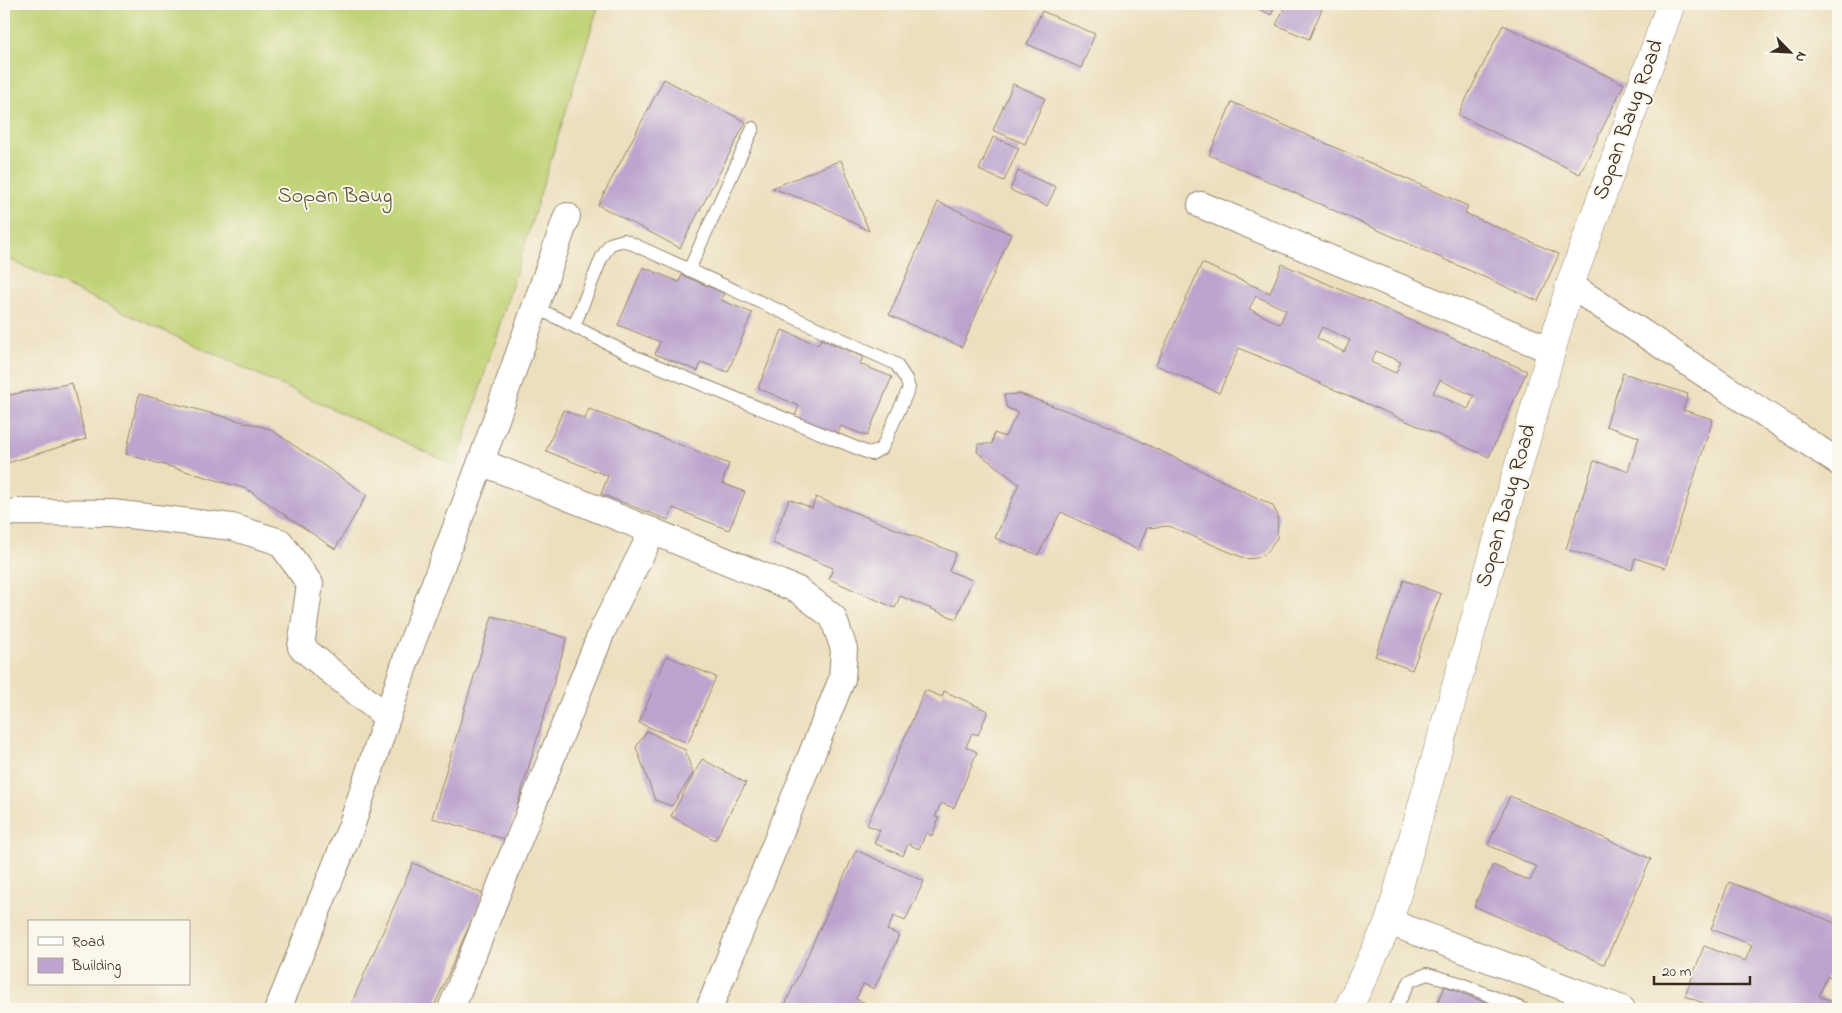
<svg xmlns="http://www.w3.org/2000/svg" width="1842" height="1013" font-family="'Indie Flower',sans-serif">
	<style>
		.garden { fill: #c0d275; stroke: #7e7e4a }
		.building { fill: #bca4ce; fill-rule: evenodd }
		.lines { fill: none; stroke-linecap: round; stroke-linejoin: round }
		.service-casing { stroke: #94846e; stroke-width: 14 }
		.minor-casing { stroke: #94846e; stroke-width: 28 }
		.tertiary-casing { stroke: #94846e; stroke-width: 29 }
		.service { stroke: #fff; stroke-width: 12 }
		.minor { stroke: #fff; stroke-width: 26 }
		.tertiary { stroke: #fff; stroke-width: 28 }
		.labels { text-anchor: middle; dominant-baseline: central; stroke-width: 4; stroke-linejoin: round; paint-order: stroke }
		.street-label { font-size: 22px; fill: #3b2a1e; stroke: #fbf7ec }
		.park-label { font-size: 22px; fill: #5c5434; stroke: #fbf7ec }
	</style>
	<rect width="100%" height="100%" fill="#fbf7ec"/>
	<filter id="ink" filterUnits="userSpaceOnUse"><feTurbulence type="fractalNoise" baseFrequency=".02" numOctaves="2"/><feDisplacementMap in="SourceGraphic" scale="10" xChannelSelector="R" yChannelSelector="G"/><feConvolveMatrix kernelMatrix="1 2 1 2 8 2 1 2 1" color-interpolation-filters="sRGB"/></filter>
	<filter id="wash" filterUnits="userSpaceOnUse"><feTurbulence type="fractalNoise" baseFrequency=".0096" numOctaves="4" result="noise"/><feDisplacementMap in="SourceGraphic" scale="20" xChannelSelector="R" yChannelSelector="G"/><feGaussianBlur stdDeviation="1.12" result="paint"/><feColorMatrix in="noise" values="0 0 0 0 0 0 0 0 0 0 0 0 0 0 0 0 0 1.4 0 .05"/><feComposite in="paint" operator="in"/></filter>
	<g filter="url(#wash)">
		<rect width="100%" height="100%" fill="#ecdfbe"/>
		<path class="garden" d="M4 4H599L456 466 4 257Z"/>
		<g id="blocks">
			<g class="building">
				<path d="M1248 4H1276L1271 15Z"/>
				<path d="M1286 4H1324L1309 39 1276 25Z"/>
				<path d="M1042 11 1095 34 1081 68 1027 44Z"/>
				<path d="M1503 25 1624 84 1580 174 1458 115Z"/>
				<path d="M664 79 746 122 680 248 598 205Z"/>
				<path d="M1013 84 1045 98 1025 144 993 130Z"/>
				<path d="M1232 102 1468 206 1465 213 1559 254 1538 301 1209 155Z"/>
				<path d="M993 137 1019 148 1004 181 979 170Z"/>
				<path d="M841 160 869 231 820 205 772 188Z"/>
				<path d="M1018 171 1056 187 1047 206 1010 190Z"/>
				<path d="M938 202 1011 234 962 347 889 315Z"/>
				<path d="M1202 263 1270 293 1282 264 1527 371 1489 457 1239 348 1219 393 1156 365ZM1256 296 1286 310 1280 324 1249 309ZM1322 327 1350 340 1344 352 1317 338ZM1376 351 1401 362 1396 373 1371 362ZM1440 380 1474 396 1468 409 1433 393Z"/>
				<path d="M643 267 679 282 682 275 724 293 721 300 752 313 728 372 701 362 698 371 655 354 660 342 618 325Z"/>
				<path d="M782 330 818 345 821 339 863 357 860 364 892 377 867 436 841 426 837 435 794 418 799 406 758 388Z"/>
				<path d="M1623 373 1688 394 1683 410 1713 419 1665 568 1635 558 1632 570 1566 549 1594 461 1628 471 1639 437 1606 426Z"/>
				<path d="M72 383 86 439 4 464V396Z"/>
				<path d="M139 394 270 429 367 495 335 549 247 489 126 454Z"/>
				<path d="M1020 394 1109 426 1272 505 1278 515 1277 538 1268 552 1257 558 1246 559 1169 526 1147 528 1138 550 1061 512 1038 555 995 538 1019 484 977 452 978 444H992L994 433 1005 437 1018 412 1007 408 1004 395Z"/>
				<path d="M589 409 729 464 722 483 745 492 729 530 673 508 668 520 601 494 608 476 546 451 563 410 585 419Z"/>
				<path d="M816 497 956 553 949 571 972 580 956 619 900 596 895 608 829 579 833 568 772 543 789 499 812 508Z"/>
				<path d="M1404 580 1441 594 1412 670 1375 656Z"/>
				<path d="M492 616 567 638 507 840 432 818Z"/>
				<path d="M667 656 716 677 688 743 639 723Z"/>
				<path d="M925 690 942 697 944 691 988 711 978 735 972 733 966 747 977 752 954 808 941 803 935 817 939 818 932 836 926 833 919 849 908 844 903 856 874 843 880 830 867 825Z"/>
				<path d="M647 731 685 750 693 773 672 806 655 800 636 747Z"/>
				<path d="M702 759 746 783 715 840 671 816Z"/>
				<path d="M1510 796 1651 859 1604 964 1474 906 1493 865 1530 881 1537 867 1488 845Z"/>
				<path d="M856 850 924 881 905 921 894 916 887 930 899 935 874 989 863 984 856 999 865 1003 862 1009H783Z"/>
				<path d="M413 863 483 894 433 1009H349Z"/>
				<path d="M1729 882 1838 924V980L1827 976 1819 996 1833 1002 1830 1009H1719L1685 996 1704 946 1745 961 1752 945 1711 929Z"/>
				<path d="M1445 986 1501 1009H1435Z"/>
			</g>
		</g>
	</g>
	<g filter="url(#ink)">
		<use href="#blocks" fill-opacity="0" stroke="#94846e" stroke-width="1"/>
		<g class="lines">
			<g class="service-casing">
				<g id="service">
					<path d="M689 270 753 128"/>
					<path d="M535 307 633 356 871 454 882 448 909 388 906 379 896 364 624 240 610 244 602 257 574 326"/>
					<path d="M1395 1009 1410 981 1427 974 1459 983 1523 1009"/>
				</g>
			</g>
			<g class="minor-casing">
				<g id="minor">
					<path d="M1201 205 1551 350"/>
					<path d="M1570 285 1838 462"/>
					<path d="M481 462 798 590 833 617 844 649 842 679 709 1009"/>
					<path d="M4 514 16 512 112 513 232 527 280 542 310 584 301 647 387 717"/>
					<path d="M1389 922 1622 1009"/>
					<path d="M278 1009 351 827 410 648 481 462 567 216"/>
					<path d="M451 1009 603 629 653 531"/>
				</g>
			</g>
			<g class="tertiary-casing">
				<path id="tertiary" d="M1348 1009 1389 922 1570 285 1671 4"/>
			</g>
			<use href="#service" class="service"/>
			<use href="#minor" class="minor"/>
			<use href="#tertiary" class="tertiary"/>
		</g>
	</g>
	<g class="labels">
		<g class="street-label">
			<text transform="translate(1629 120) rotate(-70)">Sopan Baug Road</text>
			<text transform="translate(1507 506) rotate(-74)">Sopan Baug Road</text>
		</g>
		<g class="park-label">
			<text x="335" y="197">Sopan Baug</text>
		</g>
	</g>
	<rect width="1842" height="1013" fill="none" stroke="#fbf7ec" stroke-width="20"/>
	<rect x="28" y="920" width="162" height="65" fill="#fbf7ec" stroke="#aea59a"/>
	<rect x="38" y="937" width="25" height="8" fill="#ffffff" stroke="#aea59a"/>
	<text x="72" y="946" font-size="15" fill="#3b2a1e">Road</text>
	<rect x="38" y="958" width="25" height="15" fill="#bca4ce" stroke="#aea59a"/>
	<text x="72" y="970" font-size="15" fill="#3b2a1e">Building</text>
	<g transform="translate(1790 52) rotate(114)" stroke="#fbf7ec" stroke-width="4" paint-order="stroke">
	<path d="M0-4L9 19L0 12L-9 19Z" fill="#3b2a1e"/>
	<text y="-8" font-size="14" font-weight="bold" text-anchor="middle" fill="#3b2a1e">N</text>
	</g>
	<path d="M1654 976v8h96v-8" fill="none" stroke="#3b2a1e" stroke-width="2.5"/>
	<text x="1662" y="976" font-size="15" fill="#3b2a1e" stroke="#fbf7ec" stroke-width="4" paint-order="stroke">20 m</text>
</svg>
